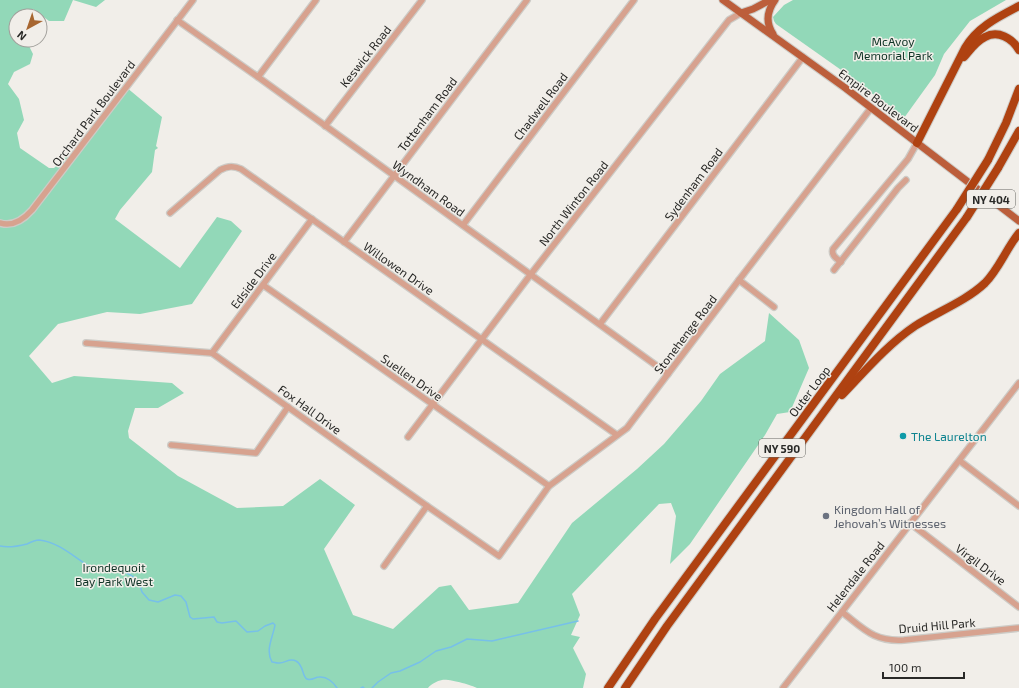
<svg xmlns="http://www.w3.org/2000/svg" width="1019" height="688" font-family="'Exo 2',sans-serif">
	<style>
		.green { fill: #92d8b8 }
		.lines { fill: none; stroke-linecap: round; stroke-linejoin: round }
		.stream { stroke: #77c0e9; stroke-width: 1.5 }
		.minor-casing { stroke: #cdcbc6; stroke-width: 8 }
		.major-casing { stroke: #cdcbc6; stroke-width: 9 }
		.highway-casing { stroke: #cdcbc6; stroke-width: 10 }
		.minor { stroke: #d7a28f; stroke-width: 5.5 }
		.major { stroke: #bc5e3b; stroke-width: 7 }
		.highway { stroke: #af4211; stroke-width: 8 }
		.highway-bridge-casing { stroke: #cdcbc6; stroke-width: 10; stroke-linecap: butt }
		.highway-bridge { stroke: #af4211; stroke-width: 8 }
		.culture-dot { fill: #0f9aa8; stroke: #f1eee9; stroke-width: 1.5 }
		.worship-dot { fill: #6b7280; stroke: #f1eee9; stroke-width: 1.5 }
		.labels { text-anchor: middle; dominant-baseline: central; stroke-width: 3; stroke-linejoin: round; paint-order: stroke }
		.shield { fill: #f1eee9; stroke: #656461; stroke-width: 1 }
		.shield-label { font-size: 11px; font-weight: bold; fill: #292927 }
		.park-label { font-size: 12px; fill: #0e3325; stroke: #f1eee9 }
		.street-label { font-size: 12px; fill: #292927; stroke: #f1eee9 }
		.culture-label { font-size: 12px; fill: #0d838f; stroke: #f1eee9; text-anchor: start }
		.worship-label { font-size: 12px; fill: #5b616d; stroke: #f1eee9; text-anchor: start }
	</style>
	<rect width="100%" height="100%" fill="#f1eee9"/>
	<g class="green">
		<path d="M0 0H105L96 7 73 0 64 21H49L33 9 20 16H16V40H26L33 54 30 64 14 72 8 84 19 99 24 120 17 133 20 148 49 168H54L69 153 77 152 126 87 162 117 156 146 158 148 155 150 152 172 120 210 115 219 180 268 217 217 231 221 242 231 192 304 140 314 107 312 58 324 29 356 52 383 74 376 172 383 184 393 158 408H135L128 431 129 438 178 476 237 508 283 506 320 479 355 505 324 549 353 615 393 629 439 587 451 585 469 610 518 603 572 523 637 469 664 444 701 401 720 374 765 341 769 313 799 340 809 368 790 412 777 414 765 435 690 544 670 564 676 516 671 503 659 504 572 594 580 615 571 635 580 637 573 648 586 674 583 688H477C472 685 447 678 442 680 437 681 431 684 428 688H0Z"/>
		<path d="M793 0H1006L970 21 944 54 935 75 904 118 844 72 776 24 774 21 773 17 784 5Z"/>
	</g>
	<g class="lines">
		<g class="stream">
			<path d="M0 546C8 548 19 546 27 544 31 542 35 540 39 540 60 542 77 560 95 570 100 572 108 569 113 569 123 570 130 574 138 580L142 592 149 600 158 602 175 595 181 596 186 602 190 617 193 619 214 617 217 622 222 623 236 621 247 632 258 631 265 626 273 623 275 625C273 637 265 650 272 662 274 662 276 663 278 663 285 664 289 657 296 661 304 665 302 677 307 679 312 681 315 677 319 677 327 676 334 683 337 688"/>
			<path d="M361 688 363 687 364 688"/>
			<path d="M372 688 378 682 391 673 400 671 420 662 436 651 451 647 467 639 492 641 578 621"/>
		</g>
		<g class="minor-casing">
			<g id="minor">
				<path d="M177 20 258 77 668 374"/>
				<path d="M258 77 316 0"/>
				<path d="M325 126 422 0"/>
				<path d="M170 213 220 170C227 166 233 165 241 169L617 435"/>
				<path d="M0 223C13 227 24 219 32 210L193 0"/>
				<path d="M463 225 634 0"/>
				<path d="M344 242 527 0"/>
				<path d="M841 262C836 258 831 255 833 249L908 159 917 143"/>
				<path d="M834 270 898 188 906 180"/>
				<path d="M739 280 774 307"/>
				<path d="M263 285 549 486"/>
				<path d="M600 324 803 57"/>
				<path d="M86 343 212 353 427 506 499 556 549 486 627 428 739 280 871 108"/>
				<path d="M212 353 312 219"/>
				<path d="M408 437 531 274 729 20 741 13"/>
				<path d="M171 445 256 453 288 407"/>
				<path d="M960 461 1019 506"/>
				<path d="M910 523 1019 607"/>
				<path d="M384 566 427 506"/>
				<path d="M842 612C864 629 874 642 904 640L1019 628"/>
				<path d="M783 688 1019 383"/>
			</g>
		</g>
		<g class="major-casing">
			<g id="major">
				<path d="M723 0 844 87 1019 221"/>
				<path d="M741 13 753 9 770 0"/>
				<path d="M773 34C765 22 767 11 775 0"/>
			</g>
		</g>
		<g class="highway-casing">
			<g id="highway">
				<path d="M964 57C970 50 976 41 985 37 998 30 1012 38 1019 50"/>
				<path d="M917 143 965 48C977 27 998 17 1019 6"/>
				<path d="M988 160 1006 123 1019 89"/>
				<path d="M998 168 1019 131"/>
				<path d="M842 395C865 371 887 345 915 326 937 312 966 301 985 283 999 269 1006 249 1019 233"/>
				<path d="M608 688 655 619 957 209"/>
				<path d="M625 688 667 626 967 217"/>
			</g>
		</g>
		<use href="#minor" class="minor"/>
		<use href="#major" class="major"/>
		<use href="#highway" class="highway"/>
		<g class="highway-bridge-casing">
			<g id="highway-bridge">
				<path d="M957 209 988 160"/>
				<path d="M967 217 998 168"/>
			</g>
		</g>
		<use href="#highway-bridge" class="highway-bridge"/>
	</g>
	<circle class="culture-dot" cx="903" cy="436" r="4"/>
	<circle class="worship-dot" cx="826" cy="516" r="4"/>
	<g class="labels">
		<g class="shield">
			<rect x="967" y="190" width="48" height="18" rx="3"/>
			<rect x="759" y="439" width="46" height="18" rx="3"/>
		</g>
		<g class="shield-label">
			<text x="991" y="199">NY 404</text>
			<text x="782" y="448">NY 590</text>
		</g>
		<g class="park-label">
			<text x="893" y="41">McAvoy<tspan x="893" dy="14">Memorial Park</tspan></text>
			<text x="114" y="567">Irondequoit<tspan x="114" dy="14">Bay Park West</tspan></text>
		</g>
		<g class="street-label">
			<text transform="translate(365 56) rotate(-52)">Keswick Road</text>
			<text transform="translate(879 100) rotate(37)">Empire Boulevard</text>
			<text transform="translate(540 106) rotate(-53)">Chadwell Road</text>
			<text transform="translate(93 113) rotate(-53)">Orchard Park Boulevard</text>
			<text transform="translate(427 114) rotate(-53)">Tottenham Road</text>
			<text transform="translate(693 184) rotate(-53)">Sydenham Road</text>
			<text transform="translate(429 188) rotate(36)">Wyndham Road</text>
			<text transform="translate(573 203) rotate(-52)">North Winton Road</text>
			<text transform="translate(399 268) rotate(35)">Willowen Drive</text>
			<text transform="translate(253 280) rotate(-53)">Edside Drive</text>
			<text transform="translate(685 334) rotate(-53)">Stonehenge Road</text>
			<text transform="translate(412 377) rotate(35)">Suellen Drive</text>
			<text transform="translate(809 391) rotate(-53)">Outer Loop</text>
			<text transform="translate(310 409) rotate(36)">Fox Hall Drive</text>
			<text transform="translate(981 564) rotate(37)">Virgil Drive</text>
			<text transform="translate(855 576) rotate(-52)">Helendale Road</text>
			<text transform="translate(937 625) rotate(-5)">Druid Hill Park</text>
		</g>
		<g class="culture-label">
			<text x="911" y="436">The Laurelton</text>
		</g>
		<g class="worship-label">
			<text x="834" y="509">Kingdom Hall of<tspan x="834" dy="14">Jehovah’s Witnesses</tspan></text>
		</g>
	</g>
	<g transform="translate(28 28) rotate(220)"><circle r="19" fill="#f1eee9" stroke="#a19f9b"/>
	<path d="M0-3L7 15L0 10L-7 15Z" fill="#a76630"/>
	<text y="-6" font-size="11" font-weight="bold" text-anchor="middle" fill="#292927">N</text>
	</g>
	<path d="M883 672v6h81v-6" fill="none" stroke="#292927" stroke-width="2"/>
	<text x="889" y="672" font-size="12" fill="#292927" stroke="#f1eee9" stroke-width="3" paint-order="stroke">100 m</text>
</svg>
